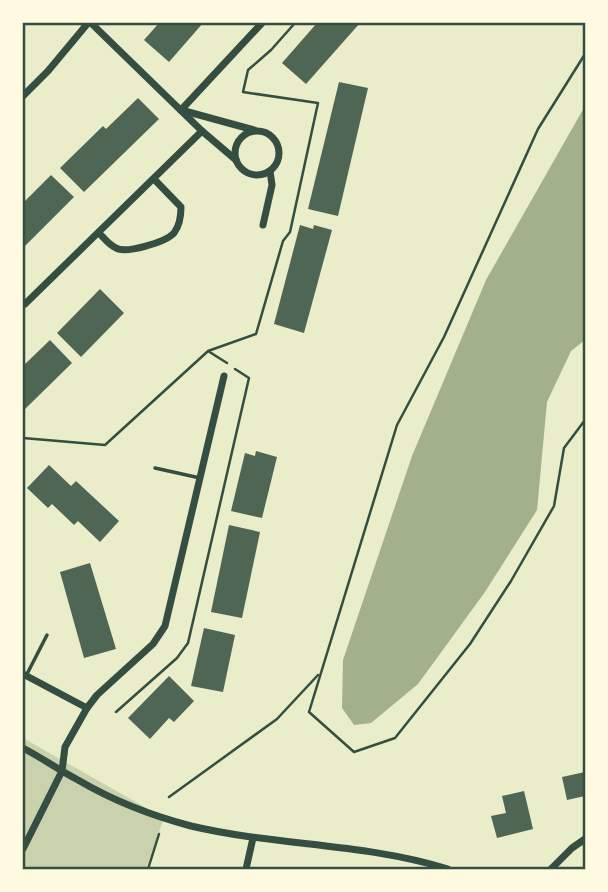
<svg xmlns="http://www.w3.org/2000/svg" width="608" height="892" font-family="Roboto,sans-serif">
	<style>
		.green { fill: #cad2ad }
		.water { fill: #a3b18a }
		.building { fill: #4f6655 }
		.lines { fill: none; stroke-linecap: round; stroke-linejoin: round }
		.path { stroke: #344e41; stroke-width: 2.5 }
		.service { stroke: #344e41; stroke-width: 3.5 }
		.minor { stroke: #344e41; stroke-width: 7 }
		.neatline { fill: none; stroke: #344e41; stroke-width: 2.5 }
	</style>
	<rect width="100%" height="100%" fill="#e9edc9"/>
	<path class="green" d="M23 738 164 818 146 869H23Z"/>
	<path class="water" d="M585 106V340L571 351 547 402 537 510 485 592 418 684 371 723 354 725 342 708 343 660 412 456 486 280Z"/>
	<g class="building">
		<path d="M159 23H203L169 62 144 40Z"/>
		<path d="M317 23H360L306 84 282 63Z"/>
		<path d="M339 82 368 88 338 216 308 209Z"/>
		<path d="M138 98 159 119 84 192 60 168 103 126 106 129Z"/>
		<path d="M51 175 74 197 23 248V203Z"/>
		<path d="M300 225 313 229 314 225 332 230 304 333 274 324Z"/>
		<path d="M100 289 124 313 81 357 57 333Z"/>
		<path d="M50 340 72 363 23 411V366Z"/>
		<path d="M256 451 277 457 262 518 231 511 245 453 255 456Z"/>
		<path d="M49 465 71 486 76 481 119 521 100 542 78 521 74 525 52 504 48 508 27 488Z"/>
		<path d="M229 525 260 532 242 618 211 612Z"/>
		<path d="M90 563 116 649 84 658 60 572Z"/>
		<path d="M204 628 235 635 223 692 191 686Z"/>
		<path d="M169 676 194 701 174 722 169 718 150 739 128 718Z"/>
		<path d="M585 772V796L567 800 562 777Z"/>
		<path d="M524 791 533 829 497 838 491 816 506 813 502 796Z"/>
	</g>
	<g class="lines">
		<g class="path">
			<path d="M585 54 538 129 444 337 397 425 309 712 354 752 395 738 470 644 511 581 554 506 564 448 585 420"/>
			<path d="M227 363 208 351 256 334 283 241 290 232 318 103 243 92 248 70 271 50 295 23"/>
			<path d="M23 438 105 445 207 352"/>
			<path d="M116 712 177 658 188 643 249 378 235 369"/>
			<path d="M169 797 277 719 318 675"/>
			<path d="M148 869 159 834"/>
		</g>
		<g class="service">
			<path d="M155 468 200 478"/>
			<path d="M27 674 47 635"/>
		</g>
		<g class="minor">
			<path d="M91 23 202 131 236 160"/>
			<path d="M23 96 48 71 88 23"/>
			<path d="M181 110 262 23"/>
			<path d="M181 110 254 130"/>
			<circle cx="257" cy="153" r="22"/>
			<path d="M263 225 272 185 270 171"/>
			<path d="M99 233C104 238 109 245 116 248 126 254 166 242 174 233 180 225 181 217 181 207L154 179"/>
			<path d="M25 304 202 131"/>
			<path d="M23 674 87 708"/>
			<path d="M23 748C42 758 59 770 78 780 112 800 153 816 191 826 276 846 365 843 448 869"/>
			<path d="M23 849 62 771 65 747 87 708 97 695 153 644 165 626 224 376"/>
			<path d="M246 869 253 838"/>
			<path d="M551 869 572 848 585 839"/>
		</g>
	</g>
	<rect width="608" height="892" fill="none" stroke="#fefae0" stroke-width="49"/>
	<rect x="24" y="24" width="560" height="844" class="neatline"/>
</svg>
